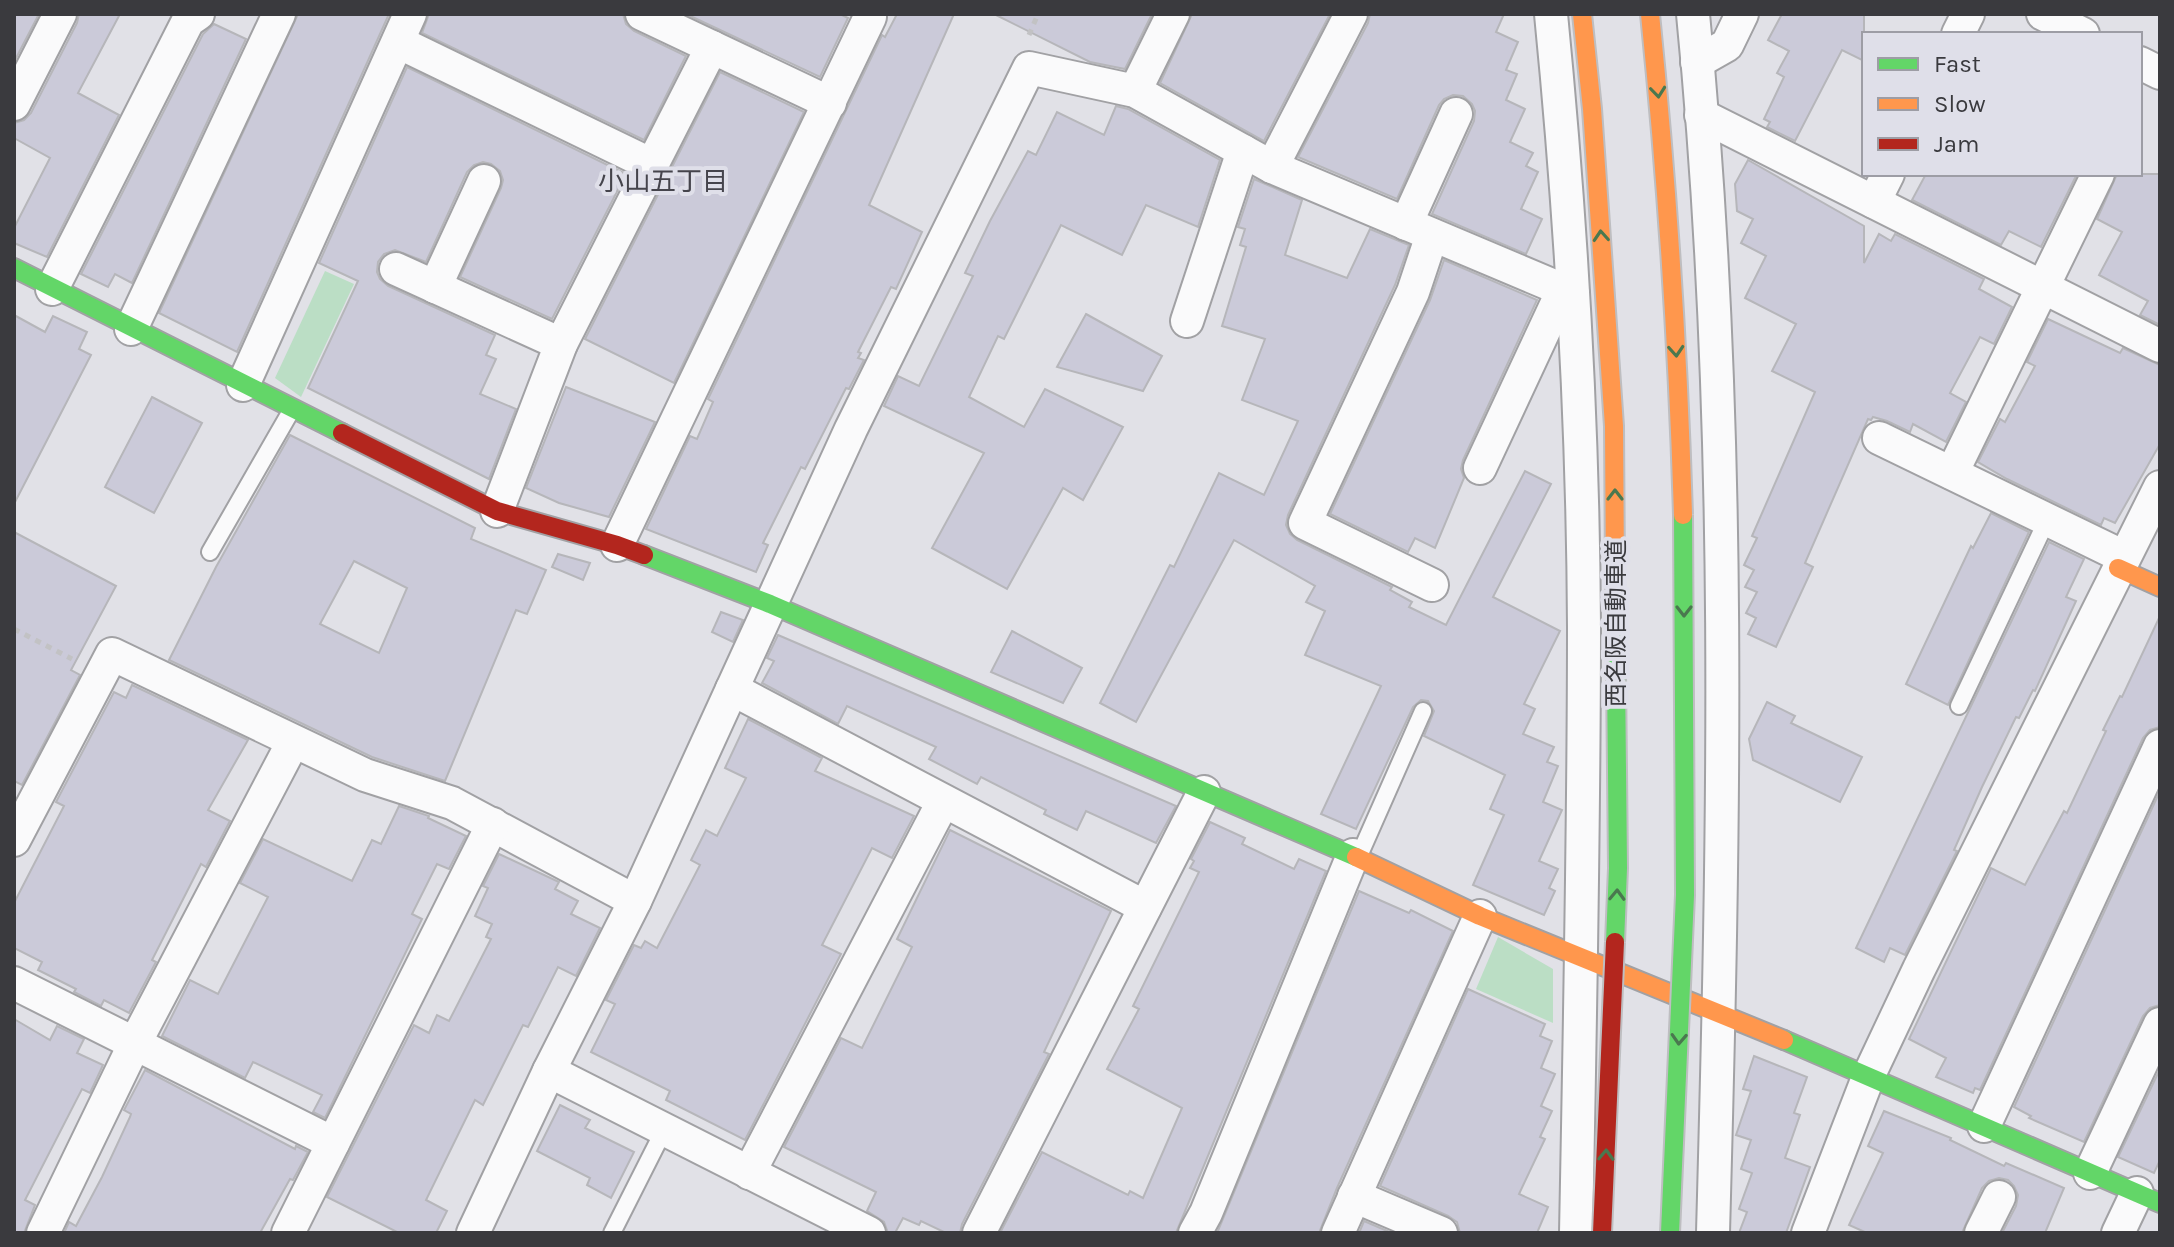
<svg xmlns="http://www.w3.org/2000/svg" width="2174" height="1247" font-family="Karla,'Noto Sans JP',sans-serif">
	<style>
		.green { fill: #bbdec5 }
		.building { fill: #cbcad9; stroke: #b6b6ba; stroke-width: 2; fill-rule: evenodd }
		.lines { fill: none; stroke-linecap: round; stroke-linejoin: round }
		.lane-casing { stroke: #a1a1a4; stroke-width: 20 }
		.street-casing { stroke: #a1a1a4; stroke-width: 36 }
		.fast-casing { stroke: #a1a1a4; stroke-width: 22 }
		.slow-casing { stroke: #a1a1a4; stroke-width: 22 }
		.jam-casing { stroke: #a1a1a4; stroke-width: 22 }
		.path { stroke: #c2c2c4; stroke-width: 5; stroke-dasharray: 6 6; stroke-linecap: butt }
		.lane { stroke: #fafafb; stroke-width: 16 }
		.street { stroke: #fafafb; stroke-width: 32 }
		.fast { stroke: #63d668; stroke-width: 18 }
		.slow { stroke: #ff974d; stroke-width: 18 }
		.jam { stroke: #b3261e; stroke-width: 18 }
		.fast-bridge-casing { stroke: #bebec1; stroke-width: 22; stroke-linecap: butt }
		.slow-bridge-casing { stroke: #bebec1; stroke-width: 22; stroke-linecap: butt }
		.jam-bridge-casing { stroke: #bebec1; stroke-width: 22; stroke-linecap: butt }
		.fast-bridge { stroke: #63d668; stroke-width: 18 }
		.slow-bridge { stroke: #ff974d; stroke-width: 18 }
		.jam-bridge { stroke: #b3261e; stroke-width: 18 }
		.oneway { stroke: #4a784f }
		.labels { text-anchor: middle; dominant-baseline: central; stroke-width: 8; stroke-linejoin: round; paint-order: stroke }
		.street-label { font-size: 24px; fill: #3a3a3e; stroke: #dfdfe9 }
		.neighbourhood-label { font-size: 26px; fill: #45444c; stroke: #dfdfe9 }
	</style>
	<rect width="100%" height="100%" fill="#e1e1e7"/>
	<g class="green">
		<path d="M325 271 354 284 301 397 275 378Z"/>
		<path d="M1498 937 1553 969V1023L1476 989Z"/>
	</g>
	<g class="building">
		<path d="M14 14H39L14 62Z"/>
		<path d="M79 14H120L78 93 119 115 47 257 14 243V228L50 158 14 138V123L24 120 31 113 77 23Z"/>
		<path d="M298 14H389L237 352 159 313Z"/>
		<path d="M429 14H623L626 24 634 31 686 56 644 140 422 33Z"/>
		<path d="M686 14H840L848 18 820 77Z"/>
		<path d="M897 14H954L869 205 922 232 896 289 891 287 858 352 861 353 858 358 864 360 849 389 846 388 805 469 801 467 763 543 768 545 756 572 646 529 690 436 697 439 713 402 708 399 882 35 885 37Z"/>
		<path d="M994 14H1152L1125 69 1090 62Z"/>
		<path d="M1192 14H1330L1264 141 1160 83Z"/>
		<path d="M1370 14H1504L1496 32 1518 42 1506 70 1517 74 1506 100 1525 109 1510 142 1533 153 1526 166 1538 172 1521 209 1542 219 1526 254 1432 214 1474 121 1475 111 1472 104 1463 96 1453 95 1444 99 1439 105 1397 199 1298 157 1368 23Z"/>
		<path d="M1782 14H1864V61L1842 50 1795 141 1767 127 1770 122 1764 119 1784 77 1777 73 1789 51 1768 40Z"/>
		<path d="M214 24 246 39 132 283 115 274 108 287 81 274 203 34Z"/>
		<path d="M407 67 626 174 552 319 460 277 501 188 503 180 500 171 491 164 483 162 474 165 467 172 426 262 395 250 384 254 378 262 377 272 380 279 388 286 495 335 486 355 496 359 480 394 516 409 489 479 308 388 358 281 319 263Z"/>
		<path d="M720 72 804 112 674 383 585 339Z"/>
		<path d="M1116 106 1128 109 1220 160 1198 227 1146 205 1122 255 1061 225 1004 339 998 336 969 397 1024 427 1045 389 1123 427 1083 500 1063 488 1007 589 932 548 984 453 884 406 898 376 919 386 973 276 965 273 990 221 1028 151 1036 155 1057 112 1104 135Z"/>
		<path d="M1748 160 1864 226V263L1879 234 1891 241 1895 234 1984 279 1979 289 2012 307 1994 344 1980 337 1950 393 1966 402 1946 442 1913 424 1910 432 1887 421 1873 417 1871 420 1868 419 1805 563 1813 567 1776 647 1748 634 1756 618 1746 613 1757 592 1745 587 1754 570 1744 565 1757 538 1752 536 1815 392 1772 371 1796 324 1745 298 1766 256 1741 243 1753 219 1737 211 1735 184Z"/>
		<path d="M1926 174H2077L2041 247 2009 231 2001 245 1912 200Z"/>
		<path d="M2117 174H2160V325L2140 315 2148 301 2099 275 2122 232 2097 219Z"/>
		<path d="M1254 179 1302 200 1285 255 1347 278 1370 229 1409 245 1395 285 1288 515 1286 525 1290 534 1297 540 1392 587 1390 590 1412 602 1409 607 1446 625 1525 471 1551 484 1493 597 1560 631 1524 704 1535 709 1523 734 1554 747 1547 762 1558 766 1543 802 1562 810 1539 861 1558 869 1549 888 1555 891 1544 915 1473 885 1504 815 1490 809 1505 775 1424 736 1434 711 1428 701 1421 700 1413 707 1356 829 1321 814 1381 686 1305 655 1325 611 1306 602 1315 586 1234 540 1136 722 1100 703 1170 565 1174 567 1219 473 1264 495 1298 421 1242 400 1265 339 1222 326 1246 247 1240 245 1245 229 1238 227Z"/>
		<path d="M1444 260 1537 300 1463 460 1461 469 1464 478 1435 548 1415 538 1408 552 1330 514 1430 300Z"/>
		<path d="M1086 314 1162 356 1143 391 1057 367Z"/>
		<path d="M14 315 45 332 53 316 87 332 79 349 91 355 14 504Z"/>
		<path d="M2048 319 2120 353 2123 348 2160 365V444L2115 523 2104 518 2101 525 2007 479 1978 462 2000 419 2005 422 2035 366 2027 362Z"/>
		<path d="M566 387 655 422 609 517 559 503 526 488Z"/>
		<path d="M152 397 202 423 154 513 105 487Z"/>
		<path d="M290 435 475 528 471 539 546 570 527 614 516 610 445 781 372 757 169 660 216 567ZM354 561 407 588 379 653 320 624Z"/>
		<path d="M1991 513 2029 532 1948 705 1906 684 1971 546 1973 548Z"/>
		<path d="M14 532 116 586 71 670 80 675 22 785 14 781Z"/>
		<path d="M2049 542 2084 559 2066 597 2076 601 2035 691 2033 690 2019 718 2016 717 1982 787 1954 850 1957 851 1905 955 1890 948 1884 962 1856 948Z"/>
		<path d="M558 554 590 563 583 580 552 567Z"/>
		<path d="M721 612 743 620 733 642 712 632Z"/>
		<path d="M2160 616V727L2150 730 2143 738 1980 1090 1975 1088 1973 1093 1936 1077 1946 1058 1909 1039 1991 868 2025 885 2064 811 2067 813 2106 731 2103 730 2120 696 2122 697Z"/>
		<path d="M1012 631 1082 668 1063 703 991 672Z"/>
		<path d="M778 635 1176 806 1156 843 1086 811 1077 830 1044 814 1046 810 981 777 977 784 929 759 936 747 847 706 838 724 762 683 774 661 767 658Z"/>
		<path d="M132 685 248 740 208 810 230 821 206 867 201 864 152 960 156 962 129 1013 104 1000 101 1006 74 992 76 989 38 970 42 962 14 948V903L64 806 56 802 114 692 126 698Z"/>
		<path d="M1767 702 1795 716 1791 723 1862 757 1840 802 1753 760 1749 739Z"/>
		<path d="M748 719 822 758 815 771 914 816 892 858 872 848 822 945 841 954 745 1140 666 1100 670 1091 591 1052 615 1004 606 1000 634 945 641 948 645 941 657 948 700 865 691 860 706 830 717 836 746 778 725 768Z"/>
		<path d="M2160 791V1005L2150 1008 2143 1016 2084 1142 2029 1118 2031 1116 2014 1107Z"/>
		<path d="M399 806 429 816 428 818 466 836 449 869 437 864 412 914 422 919 325 1118 313 1112 322 1095 253 1062 245 1078 162 1036 190 980 218 994 268 897 240 883 263 839 352 881 372 840 381 844Z"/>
		<path d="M1210 822 1245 838 1242 844 1294 869 1299 859 1326 871 1176 1233H1000L1042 1152 1128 1195 1130 1191 1143 1198 1182 1108 1107 1069 1139 1009 1133 1006 1199 872 1190 868 1194 861 1191 859Z"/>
		<path d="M950 830 1111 911 1044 1052 1049 1054 962 1224 960 1233H946L921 1221 919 1225 903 1218 895 1233H888L884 1222 867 1211 876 1192 784 1147 841 1038 862 1048 912 947 897 939Z"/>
		<path d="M499 854 559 882 555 889 578 901 571 914 600 928 576 976 558 967 528 1027 523 1025 483 1105 475 1100 426 1200 447 1211 436 1233H399L327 1197 414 1025 429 1033 437 1015 449 1021 491 939 486 937 492 924 475 916 488 888 483 886Z"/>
		<path d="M1359 891 1409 913 1411 910 1453 931 1337 1188 1319 1233H1217Z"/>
		<path d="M1468 989 1545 1024 1540 1036 1552 1041 1541 1068 1555 1074 1541 1106 1552 1111 1540 1137 1545 1139 1519 1194 1548 1207 1537 1233H1460L1457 1222 1448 1216 1380 1186Z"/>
		<path d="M14 1019 50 1040 57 1026 84 1039 77 1053 103 1065 90 1093 82 1089 25 1200 35 1205 24 1233H14Z"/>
		<path d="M1754 1056 1807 1077 1794 1113 1800 1115 1785 1158 1810 1167 1786 1233H1739L1747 1212 1739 1209 1752 1173 1741 1169 1751 1140 1736 1135 1751 1091 1743 1089Z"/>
		<path d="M2160 1069V1160L2154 1173 2118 1157Z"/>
		<path d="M145 1070 295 1149 296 1146 308 1152 293 1180 290 1179 260 1233H64L69 1222 76 1226 102 1177 130 1117 131 1114 124 1110Z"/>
		<path d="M560 1105 590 1120 585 1128 634 1152 611 1198 587 1185 590 1178 537 1151Z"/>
		<path d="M1884 1111 1951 1138 1950 1140 2004 1166 2006 1163 2064 1188 2045 1233H2002L2016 1206 2018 1195 2014 1186 2008 1180 1999 1178 1989 1181 1982 1188 1962 1233H1867L1849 1225 1883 1153 1868 1146Z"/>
		<path d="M1364 1221 1392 1233H1359Z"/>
	</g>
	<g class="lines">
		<g class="lane-casing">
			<g id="lane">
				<path d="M210 552 291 411"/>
				<path d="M1959 706 2047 520"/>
				<path d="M1359 856 1423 711"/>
				<path d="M612 1233 664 1130"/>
			</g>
		</g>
		<g class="street-casing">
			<g id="street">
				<path d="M642 14 830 103"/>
				<path d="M1551 14C1571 217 1583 422 1584 626 1584 828 1580 1031 1576 1233"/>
				<path d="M1693 14C1733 419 1724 827 1713 1233"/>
				<path d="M2043 14 2083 34"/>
				<path d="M1958 34 1968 14"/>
				<path d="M398 42 652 165"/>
				<path d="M1697 62 1727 45 1742 14"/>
				<path d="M2140 63 2160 73"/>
				<path d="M1135 91 1173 14"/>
				<path d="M14 104 60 14"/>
				<path d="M1701 115 2160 346"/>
				<path d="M1272 167 1351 14"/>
				<path d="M1874 202 1888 174"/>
				<path d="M1406 224 1456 114"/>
				<path d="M1432 235 1413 292 1305 523 1432 585"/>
				<path d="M396 269 561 344"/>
				<path d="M435 287 484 181"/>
				<path d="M52 289 188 21 198 14"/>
				<path d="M1187 321 1243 151"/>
				<path d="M131 329 279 14"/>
				<path d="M243 385 410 14"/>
				<path d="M1879 438 2124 557"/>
				<path d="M1480 468 1563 290"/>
				<path d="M1952 473 2098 174"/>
				<path d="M497 511 561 344 712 47"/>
				<path d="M617 545 870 17"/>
				<path d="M732 689 1145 907"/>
				<path d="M14 840 112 654 365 775 452 803 635 901"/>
				<path d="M14 983 333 1143"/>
				<path d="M549 1071 869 1233"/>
				<path d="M1984 1126 2160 746"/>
				<path d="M749 1173 943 802"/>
				<path d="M2090 1173 2160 1024"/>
				<path d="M1354 1196 1441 1233"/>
				<path d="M43 1233 135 1043 293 742"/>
				<path d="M288 1233 493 824"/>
				<path d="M473 1233 549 1071 635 901 851 429 1029 68 1135 91 1272 167 1573 294"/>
				<path d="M979 1233 1204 792"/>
				<path d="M1195 1233 1206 1213 1353 855"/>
				<path d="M1338 1233 1480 916"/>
				<path d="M1808 1233 1869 1075 1919 969 2160 487"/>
				<path d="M1981 1233 1999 1197"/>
				<path d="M2118 1233 2137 1193"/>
			</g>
		</g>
		<g class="fast-casing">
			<g id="fast">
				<path d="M14 268 342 433"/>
				<path d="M644 555 770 604 1356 857"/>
				<path d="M1784 1040 2160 1203"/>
			</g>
		</g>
		<g class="slow-casing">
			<g id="slow">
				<path d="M2118 568 2160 587"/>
				<path d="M1356 857 1480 916 1784 1040"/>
			</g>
		</g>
		<g class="jam-casing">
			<path id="jam" d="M342 433 497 511 617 545 644 555"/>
		</g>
		<g class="path">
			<path d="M1029 35 1038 14"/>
			<path d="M14 629 72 659"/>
		</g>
		<use href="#lane" class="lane"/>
		<use href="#street" class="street"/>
		<use href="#fast" class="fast"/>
		<use href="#slow" class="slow"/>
		<use href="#jam" class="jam"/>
		<g class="fast-bridge-casing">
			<g id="fast-bridge">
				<path d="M1615 942 1618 868 1615 576"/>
				<path d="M1670 1233 1685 895 1683 515"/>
			</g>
		</g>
		<g class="slow-bridge-casing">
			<g id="slow-bridge">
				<path d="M1582 14 1592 109 1614 426 1615 576"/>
				<path d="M1650 14C1667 181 1678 347 1683 515"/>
			</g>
		</g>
		<g class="jam-bridge-casing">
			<path id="jam-bridge" d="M1602 1233 1615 942"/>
		</g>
		<use href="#fast-bridge" class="fast-bridge"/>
		<use href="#slow-bridge" class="slow-bridge"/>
		<use href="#jam-bridge" class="jam-bridge"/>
	</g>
	<defs><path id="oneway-chevron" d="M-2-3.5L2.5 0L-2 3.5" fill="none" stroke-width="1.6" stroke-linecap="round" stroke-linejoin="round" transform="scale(2)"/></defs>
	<g class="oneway">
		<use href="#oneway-chevron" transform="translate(1658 92) rotate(84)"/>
		<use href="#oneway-chevron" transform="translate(1601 236) rotate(-94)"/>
		<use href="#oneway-chevron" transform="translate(1676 351) rotate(86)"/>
		<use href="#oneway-chevron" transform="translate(1615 495) rotate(-90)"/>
		<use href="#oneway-chevron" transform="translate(1684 611) rotate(90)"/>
		<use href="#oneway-chevron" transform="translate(1617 895) rotate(-88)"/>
		<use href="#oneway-chevron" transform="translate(1679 1039) rotate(93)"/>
		<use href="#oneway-chevron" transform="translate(1606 1155) rotate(-88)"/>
	</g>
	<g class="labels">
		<g class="street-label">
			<text transform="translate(1616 623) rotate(-90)">西名阪自動車道</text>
		</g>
		<g class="neighbourhood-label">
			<text x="663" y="181">小山五丁目</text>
		</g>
	</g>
	<rect width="2174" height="1247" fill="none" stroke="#3a3a3e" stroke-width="32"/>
	<rect x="1862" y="32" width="280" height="144" fill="#dfdfe9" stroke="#9d9da5" stroke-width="2"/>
	<rect x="1878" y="58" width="40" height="12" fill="#63d668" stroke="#9d9da5" stroke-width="2"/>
	<text x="1934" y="72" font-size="24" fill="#3a3a3e">Fast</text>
	<rect x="1878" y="98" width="40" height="12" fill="#ff974d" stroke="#9d9da5" stroke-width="2"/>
	<text x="1934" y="112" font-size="24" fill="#3a3a3e">Slow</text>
	<rect x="1878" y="138" width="40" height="12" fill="#b3261e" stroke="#9d9da5" stroke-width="2"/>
	<text x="1934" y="152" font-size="24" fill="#3a3a3e">Jam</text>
</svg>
